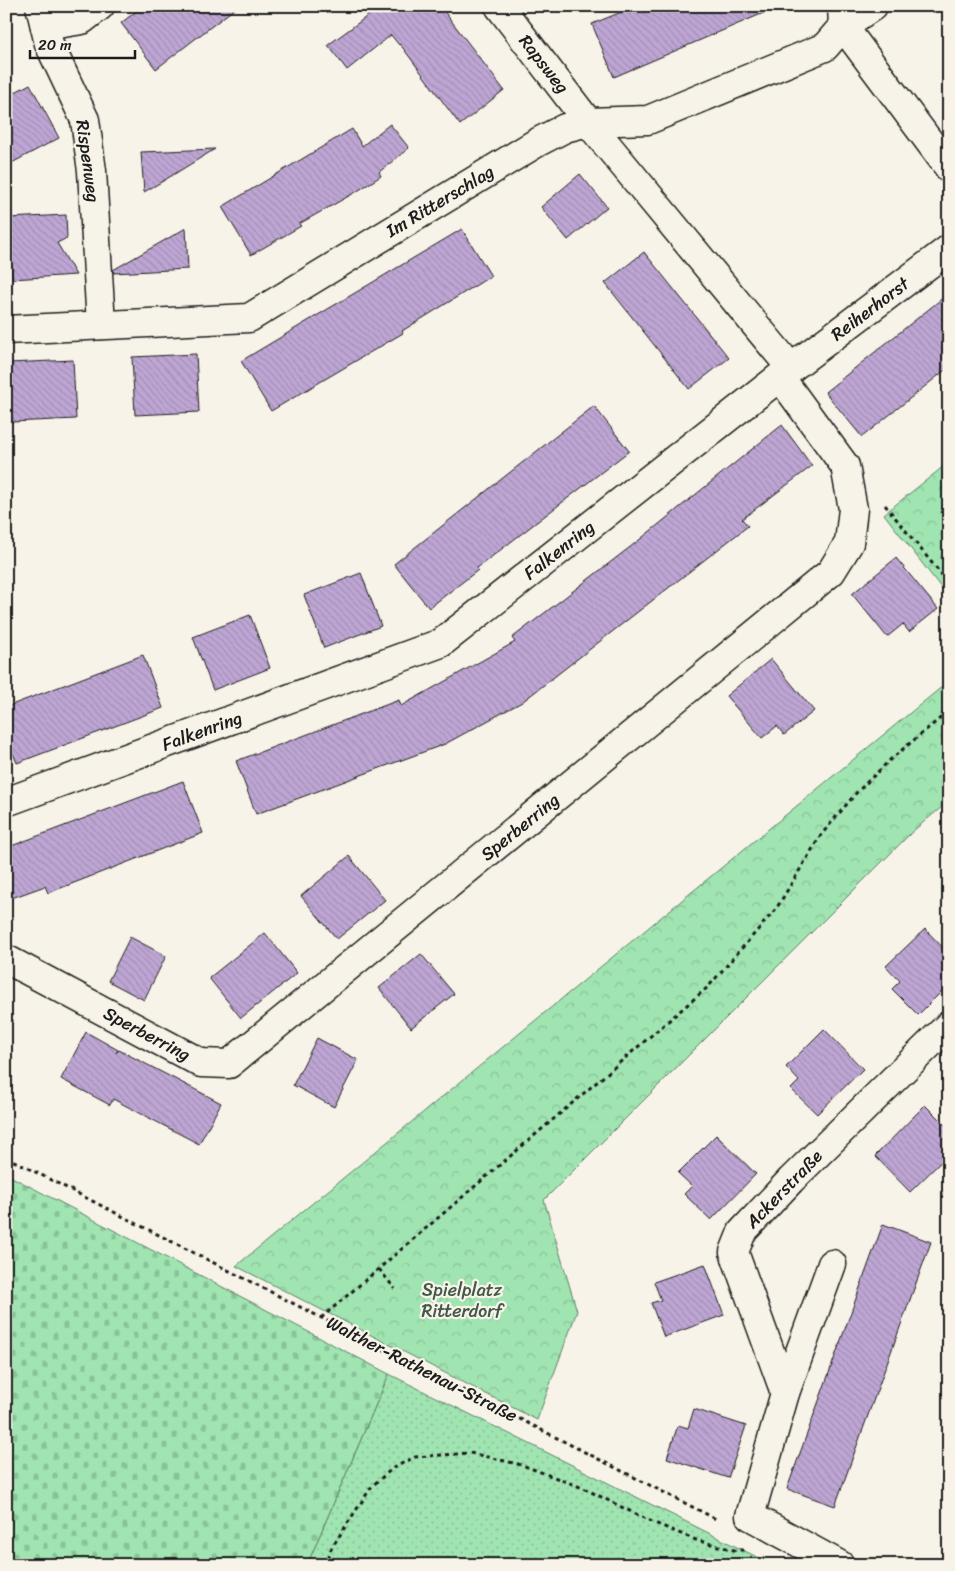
<svg xmlns="http://www.w3.org/2000/svg" width="955" height="1571" font-family="Sriracha,sans-serif">
	<style>
		.grass { fill: url(#grass-dots); stroke: #5e8066 }
		.cemetery { fill: url(#cemetery-stones); stroke: #5e8066 }
		.park { fill: url(#park-crowns); stroke: #5e8066 }
		.building { fill: url(#building-back-hatch); stroke: #1c1c1c }
		.lines { fill: none; stroke-linecap: round; stroke-linejoin: round }
		.minor-casing { stroke: #1c1c1c; stroke-width: 31 }
		.path { stroke: #1c1c1c; stroke-width: 3; stroke-dasharray: 4 4; stroke-linecap: butt }
		.minor { stroke: #f7f3e8; stroke-width: 28 }
		.labels { text-anchor: middle; dominant-baseline: central; stroke-width: 4.5; stroke-linejoin: round; paint-order: stroke }
		.street-label { font-size: 18px; fill: #1c1c1c; stroke: #f7f3e8 }
		.park-label { font-size: 18px; fill: #435849; stroke: #f7f3e8 }
	</style>
	<defs>
		<pattern id="grass-dots" width="8" height="8" patternUnits="userSpaceOnUse" patternTransform="scale(1.25)"><rect width="8" height="8" fill="#9fe4b1"/><path d="M2 2h.1M6 6h.1" fill="none" stroke="#88c398" stroke-width="1.8" stroke-linecap="round"/></pattern>
		<pattern id="cemetery-stones" width="16" height="16" patternUnits="userSpaceOnUse" patternTransform="scale(1.25)"><rect width="16" height="16" fill="#9fe4b1"/><path d="M2 7V4a2 2 0 0 1 4 0v3zM10 15v-3a2 2 0 0 1 4 0v3z" fill="#88c398"/></pattern>
		<pattern id="park-crowns" width="20" height="18" patternUnits="userSpaceOnUse" patternTransform="scale(1.25)"><rect width="20" height="18" fill="#9fe4b1"/><path d="M2 6a3 3 0 1 1 6 0M12 15a3 3 0 1 1 6 0" fill="none" stroke="#88c398"/></pattern>
		<pattern id="building-back-hatch" width="6" height="6" patternUnits="userSpaceOnUse" patternTransform="scale(1.25)"><rect width="6" height="6" fill="#bea6d4"/><path d="M-1 5l2 2M0 0l6 6M5-1l2 2" fill="none" stroke="#a38eb5"/></pattern>
	</defs>
	<rect width="100%" height="100%" fill="#f7f3e8"/>
	<filter id="ink" filterUnits="userSpaceOnUse"><feTurbulence type="fractalNoise" baseFrequency=".02" numOctaves="2"/><feDisplacementMap in="SourceGraphic" scale="10" xChannelSelector="R" yChannelSelector="G"/><feConvolveMatrix kernelMatrix="1 2 1 2 8 2 1 2 1" color-interpolation-filters="sRGB"/></filter>
	<g filter="url(#ink)">
		<path class="grass" d="M389 1374 773 1565H307Z"/>
		<path class="cemetery" d="M6 1174 389 1374 307 1565H6Z"/>
		<g class="park">
			<path d="M949 462V598L884 514Z"/>
			<path d="M949 681V801L913 831 544 1200 577 1311 537 1420 236 1266Z"/>
		</g>
		<g class="building">
			<path d="M143 6H238L156 69 121 23Z"/>
			<path d="M369 6H440L504 90 460 125 400 44 399 45 391 35 347 70 328 45 373 12Z"/>
			<path d="M636 6H780L614 77 592 24Z"/>
			<path d="M30 84 59 138 6 166V97Z"/>
			<path d="M390 124 409 148 379 172 381 176 356 192 299 224 301 226 251 255 222 207 352 129 362 146Z"/>
			<path d="M215 149 163 181 144 192 141 152Z"/>
			<path d="M580 174 607 207 568 240 541 207Z"/>
			<path d="M66 215 67 238 57 243 76 275 12 279 9 218Z"/>
			<path d="M186 228 188 269 114 273 113 270Z"/>
			<path d="M462 229 491 276 402 331 403 333 271 411 241 361Z"/>
			<path d="M644 252 729 358 689 389 605 283Z"/>
			<path d="M949 293V367L862 437 825 392Z"/>
			<path d="M196 354 199 412 135 415 132 357Z"/>
			<path d="M73 360 76 419 12 422 9 363Z"/>
			<path d="M594 406 629 451 477 568 478 570 429 608 394 564Z"/>
			<path d="M782 425 812 466 742 519 748 526 522 702 445 744 256 814 236 761 399 700 401 706 515 642 512 638 638 541Z"/>
			<path d="M896 558 938 609 909 632 903 624 887 637 852 594Z"/>
			<path d="M361 573 381 626 324 648 304 595Z"/>
			<path d="M250 615 270 668 213 690 193 637Z"/>
			<path d="M143 655 163 708 17 763 6 736V707Z"/>
			<path d="M771 659 814 711 784 735 777 726 762 738 726 696Z"/>
			<path d="M183 781 203 833 48 893 45 886 6 900V848Z"/>
			<path d="M349 856 385 900 337 939 301 896Z"/>
			<path d="M925 929 949 954V984L918 1015 892 989 900 981 886 966Z"/>
			<path d="M265 933 297 973 241 1018 209 978Z"/>
			<path d="M130 937 166 956 144 1000 108 981Z"/>
			<path d="M421 954 454 994 411 1028 379 988Z"/>
			<path d="M824 1029 863 1069 817 1114 791 1089 799 1081 786 1067Z"/>
			<path d="M86 1032 118 1050 116 1053 119 1050 221 1103 199 1144 113 1099 110 1105 61 1079Z"/>
			<path d="M317 1038 358 1060 334 1107 293 1085Z"/>
			<path d="M925 1105 949 1129V1154L910 1192 875 1156Z"/>
			<path d="M716 1135 756 1174 711 1220 684 1194 692 1186 678 1173Z"/>
			<path d="M883 1224 931 1242 835 1506 787 1489Z"/>
			<path d="M705 1264 724 1315 664 1337 651 1303 661 1300 654 1282Z"/>
			<path d="M694 1409 746 1426 728 1478 667 1458 678 1425 688 1428Z"/>
		</g>
		<g class="lines">
			<g class="minor-casing">
				<g id="minor">
					<path d="M40 6 49 44 85 120 92 171 101 325"/>
					<path d="M873 6 843 26 949 168"/>
					<path d="M45 26 82 20 100 6"/>
					<path d="M6 330 249 318 538 142 565 128 588 122 648 120 825 47 843 26 842 6"/>
					<path d="M791 368 949 249"/>
					<path d="M6 802 441 643 791 368 588 122 499 6"/>
					<path d="M6 959 201 1063 229 1064 831 572 849 543 853 509 845 466 780 377"/>
					<path d="M832 1264 785 1393 750 1516 840 1565"/>
					<path d="M785 1393 734 1252 742 1232 791 1180 949 1025"/>
				</g>
			</g>
			<g class="path">
				<path d="M885 505 949 584"/>
				<path d="M6 1157 718 1520"/>
				<path d="M379 1269 395 1289"/>
				<path d="M321 1318 708 987 776 909 821 835 857 792 891 759 949 711"/>
				<path d="M324 1565 332 1547 372 1486 393 1468 415 1457 470 1453 522 1465 583 1488 652 1522 696 1540 734 1550H744"/>
			</g>
			<use href="#minor" class="minor"/>
		</g>
	</g>
	<g class="labels">
		<g class="street-label">
			<text transform="translate(544 64) rotate(52)">Rapsweg</text>
			<text transform="translate(88 161) rotate(82)">Rispenweg</text>
			<text transform="translate(440 201) rotate(-31)">Im Ritterschlag</text>
			<text transform="translate(870 309) rotate(-37)">Reiherhorst</text>
			<text transform="translate(559 550) rotate(-38)">Falkenring</text>
			<text transform="translate(202 731) rotate(-20)">Falkenring</text>
			<text transform="translate(520 827) rotate(-39)">Sperberring</text>
			<text transform="translate(147 1034) rotate(28)">Sperberring</text>
			<text transform="translate(784 1189) rotate(-46)">Ackerstraße</text>
			<text transform="translate(422 1369) rotate(27)">Walther-Rathenau-Straße</text>
		</g>
		<g class="park-label">
			<text x="462" y="1290">Spielplatz<tspan x="462" dy="21">Ritterdorf</tspan></text>
		</g>
	</g>
	<rect width="955" height="1571" fill="none" stroke="#f7f3e8" stroke-width="25"/>
	<rect x="12" y="12" width="930" height="1546" fill="none" stroke="#1c1c1c" stroke-width="2" filter="url(#ink)"/>
	<path d="M30 50v8h105v-8" fill="none" stroke="#1c1c1c" stroke-width="2.5"/>
	<text x="38" y="50" font-size="15" fill="#1c1c1c" stroke="#f7f3e8" stroke-width="4" paint-order="stroke">20 m</text>
</svg>
